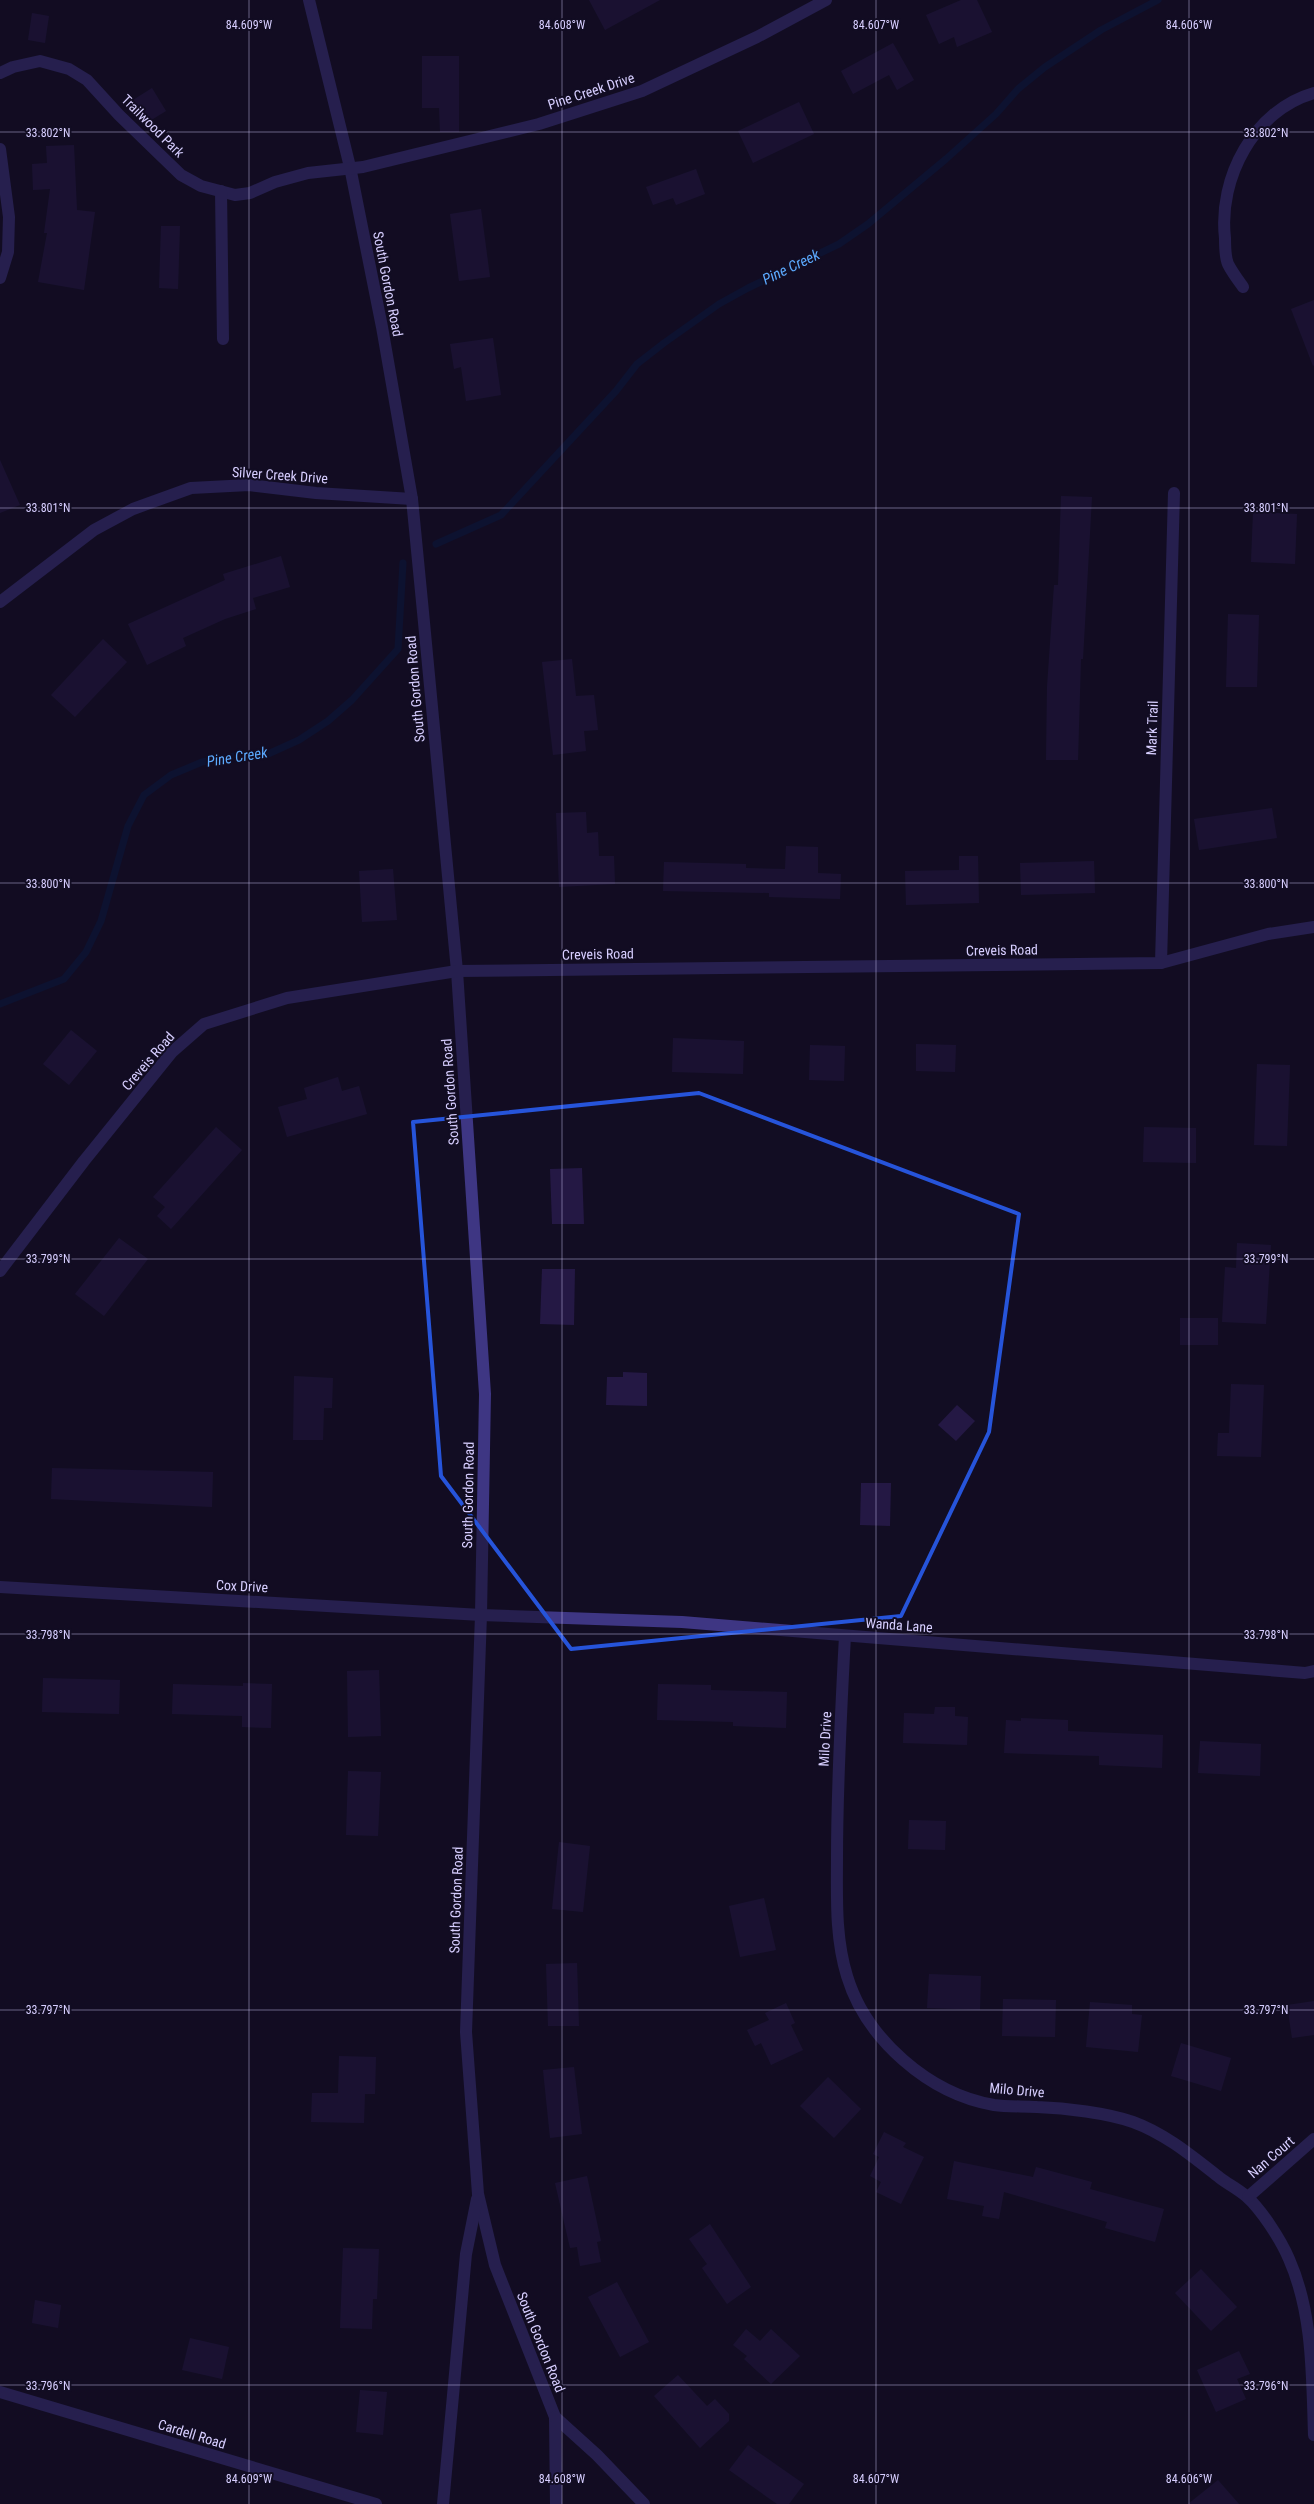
<svg xmlns="http://www.w3.org/2000/svg" width="1314" height="2504" font-family="'Roboto Condensed',sans-serif">
	<style>
		.lines { fill: none; stroke-linecap: round; stroke-linejoin: round }
		.stream { stroke: #081941; stroke-width: 7 }
		.building { fill: #241844 }
		.minor { stroke: #3e3683; stroke-width: 12 }
		.marked { fill: none; stroke: #2654da; stroke-width: 4; stroke-linejoin: round }
		.ticks { fill: none; stroke: #d7ceff; stroke-width: 1; stroke-opacity: 0.45 }
		.labels { text-anchor: middle; dominant-baseline: central; stroke-width: 4; stroke-linejoin: round; paint-order: stroke }
		.street-label { font-size: 14px; fill: #d7ceff; stroke: #120d23 }
		.water-label { font-size: 15px; font-style: italic; fill: #5caaff; stroke: #120d23 }
		.ticks-label { font-size: 12px; text-anchor: middle; fill: #d7ceff; stroke: #120d23; stroke-width: 4; stroke-linejoin: round; paint-order: stroke }
	</style>
	<rect width="100%" height="100%" fill="#120d23"/>
	<g class="lines">
		<g class="stream">
			<path d="M436 544 501 515 616 391 637 364 664 343 719 304 748 288 839 244 868 224 946 159 996 114 1018 89 1045 67 1101 30 1158 0"/>
			<path d="M0 1004 64 979 86 952 101 921 128 826 144 795 171 775 202 762 235 756 268 754 299 740 328 721 352 700 398 649 403 563"/>
		</g>
	</g>
	<g class="building">
		<path d="M589 0H660L605 30Z"/>
		<path d="M961 0H977L992 32 957 47 954 37 939 44 926 15Z"/>
		<path d="M32 13 49 16 45 43 28 40Z"/>
		<path d="M893 43 914 80 897 90 889 75 853 94 841 71Z"/>
		<path d="M422 56H459V132H440L439 108H422Z"/>
		<path d="M152 88 166 111 148 122 133 100Z"/>
		<path d="M799 102 814 134 753 163 738 131Z"/>
		<path d="M74 145 77 210 95 212 84 290 38 282 47 233H44L50 189 33 190 32 164 47 163 46 146Z"/>
		<path d="M696 169 705 194 676 205 673 198 653 205 646 187Z"/>
		<path d="M481 209 490 277 459 281 450 214Z"/>
		<path d="M161 226H180L178 289 159 288Z"/>
		<path d="M1314 300V365L1313 366 1291 309Z"/>
		<path d="M493 338 501 395 466 401 461 367 454 369 450 344Z"/>
		<path d="M0 460 20 505 0 513Z"/>
		<path d="M1061 496 1092 497 1083 659H1081L1078 760H1046L1047 687 1054 585H1058Z"/>
		<path d="M1253 512 1297 514 1295 564 1251 562Z"/>
		<path d="M281 556 290 587 253 598 256 609 225 619 183 638 186 646 147 665 128 624 225 580 223 574Z"/>
		<path d="M1228 614 1259 615 1257 687H1226Z"/>
		<path d="M103 639 127 662 75 717 51 695Z"/>
		<path d="M572 659 576 696 594 695 598 730 584 731 586 751 553 755 542 662Z"/>
		<path d="M1272 808 1277 838 1199 850 1194 819Z"/>
		<path d="M586 812 587 833 598 832 599 856H614L615 884 559 887 556 813Z"/>
		<path d="M786 846 818 847V873L841 874 840 899 769 897V893L663 891 664 862 746 864V868L785 869Z"/>
		<path d="M959 856H978L979 903 906 905 905 871 959 870Z"/>
		<path d="M1094 861 1095 893 1021 895 1020 863Z"/>
		<path d="M393 869 397 920 362 922 359 871Z"/>
		<path d="M71 1030 97 1051 69 1085 43 1064Z"/>
		<path d="M673 1038 744 1041 743 1074 672 1072Z"/>
		<path d="M916 1044 956 1045 955 1072 916 1071Z"/>
		<path d="M810 1045 845 1046 844 1081 809 1080Z"/>
		<path d="M1257 1064 1290 1065 1287 1146 1254 1145Z"/>
		<path d="M338 1077 342 1091 359 1086 367 1114 287 1137 278 1107 307 1099 304 1088Z"/>
		<path d="M216 1127 242 1150 171 1229 157 1216 165 1207 153 1197Z"/>
		<path d="M1144 1127 1196 1128V1163L1143 1162Z"/>
		<path d="M582 1168 584 1224H552L550 1169Z"/>
		<path d="M119 1238 148 1259 104 1316 75 1294Z"/>
		<path d="M1237 1243 1271 1245 1266 1324 1222 1322 1225 1267 1236 1268Z"/>
		<path d="M542 1269H575L574 1325 540 1324Z"/>
		<rect x="1180" y="1318" width="38" height="27"/>
		<path d="M623 1372 647 1373V1406L606 1405 607 1377H623Z"/>
		<path d="M294 1376 333 1378 332 1408H324L323 1440H293Z"/>
		<path d="M1231 1384 1264 1385 1261 1457 1217 1456 1218 1433H1229Z"/>
		<path d="M957 1405 975 1421 956 1441 938 1425Z"/>
		<path d="M52 1468 213 1472 212 1507 51 1499Z"/>
		<path d="M861 1483H891L890 1526 860 1525Z"/>
		<path d="M379 1670 381 1736 348 1737 347 1671Z"/>
		<path d="M43 1678 120 1680 119 1714 42 1712Z"/>
		<path d="M243 1683 272 1684 271 1728 242 1727V1716L172 1714 173 1684 243 1686Z"/>
		<path d="M658 1684 711 1685V1690L787 1692 786 1728 733 1726V1722L657 1720Z"/>
		<path d="M935 1707H955V1716L968 1717 967 1745 903 1743 904 1713 934 1714Z"/>
		<path d="M1021 1718 1068 1720V1731L1163 1735 1162 1768 1099 1765V1756L1004 1753 1006 1720 1021 1721Z"/>
		<path d="M1200 1741 1261 1744 1260 1776 1198 1773Z"/>
		<path d="M348 1771 381 1772 378 1836 346 1835Z"/>
		<path d="M909 1820 946 1821 945 1850 908 1849Z"/>
		<path d="M559 1842 590 1846 583 1912 552 1909Z"/>
		<path d="M764 1898 776 1950 740 1957 729 1906Z"/>
		<path d="M577 1963 579 2026H548L546 1964Z"/>
		<path d="M929 1974 981 1976 980 2010 927 2008Z"/>
		<path d="M1003 1999 1056 2000 1055 2037 1002 2036Z"/>
		<path d="M1314 2001V2035L1292 2038 1287 2005Z"/>
		<path d="M1090 2002 1132 2005V2014L1142 2015 1138 2052 1086 2047Z"/>
		<path d="M786 2003 795 2023 791 2025 803 2050 771 2065 761 2043 755 2046 747 2030 769 2020 765 2013Z"/>
		<path d="M1181 2043 1231 2058 1221 2091 1171 2076Z"/>
		<path d="M339 2056 376 2057 375 2094H365L364 2123 311 2122 312 2093H338Z"/>
		<path d="M574 2067 582 2134 550 2138 543 2070Z"/>
		<path d="M828 2077 861 2109 834 2138 800 2106Z"/>
		<path d="M884 2132 906 2143 903 2147 924 2157 901 2204 876 2192 881 2182 870 2176 879 2157 873 2154Z"/>
		<path d="M954 2161 1033 2177 1036 2167 1092 2182 1090 2189 1164 2209 1155 2242 1105 2228 1107 2222 1004 2192 999 2219 982 2216 984 2206 947 2199Z"/>
		<path d="M587 2176 601 2241 597 2242 601 2262 580 2266 577 2247 570 2248 555 2183Z"/>
		<path d="M710 2224 751 2287 727 2304 702 2268 707 2264 689 2239Z"/>
		<path d="M343 2248 379 2249 377 2299H373L372 2329 340 2328Z"/>
		<path d="M1201 2269 1237 2307 1211 2331 1175 2293Z"/>
		<path d="M617 2282 649 2342 620 2357 588 2297Z"/>
		<path d="M35 2300 61 2305 58 2328 32 2323Z"/>
		<path d="M746 2329 760 2341 771 2329 800 2356 771 2384 744 2359 747 2356 733 2345Z"/>
		<path d="M190 2338 229 2347 222 2379 182 2370Z"/>
		<path d="M1239 2351 1250 2374 1237 2379 1246 2399 1216 2412 1197 2370Z"/>
		<path d="M678 2375 707 2406 715 2399 729 2414V2421L700 2448 654 2396Z"/>
		<path d="M360 2390 387 2392 383 2435 356 2432Z"/>
		<path d="M748 2445 804 2484 789 2504H777L729 2470Z"/>
		<path d="M1218 2480 1239 2504H1188Z"/>
	</g>
	<g class="lines">
		<g class="minor">
			<path d="M309 0 350 167 382 327 412 499 423 612 457 971 485 1394 481 1615 466 2032 478 2194 495 2265 555 2417 556 2504"/>
			<path d="M0 73 13 67 40 61 69 69 87 80 119 115 181 175 201 186 235 195 250 193 275 182 308 173 363 167 539 124 642 91 757 37 826 0"/>
			<path d="M0 149 9 217 8 252 0 278"/>
			<path d="M221 191 223 339"/>
			<path d="M1243 287C1238 280 1232 272 1228 264 1225 257 1225 246 1225 238 1218 178 1254 110 1314 93"/>
			<path d="M0 602 94 530 133 509 191 488 249 485 316 493 412 499"/>
			<path d="M1161 963 1174 493"/>
			<path d="M0 1271 84 1161 172 1052 204 1024 287 998 457 971 1161 963 1268 934 1314 927"/>
			<path d="M0 1587 481 1615 682 1622 1305 1673 1314 1671"/>
			<path d="M845 1636C841 1710 837 1783 837 1858 837 1897 835 1937 847 1976 866 2039 929 2094 994 2105 1008 2107 1023 2106 1037 2107 1066 2108 1107 2113 1133 2122 1166 2134 1193 2157 1220 2178 1228 2184 1238 2189 1246 2196 1261 2209 1281 2240 1289 2259 1313 2313 1312 2376 1314 2435"/>
			<path d="M1248 2197 1314 2139"/>
			<path d="M0 2392 376 2504"/>
			<path d="M555 2417 597 2455 644 2504"/>
			<path d="M443 2504 466 2254 477 2199"/>
		</g>
	</g>
	<path d="M0 0H1314V2504H0ZM699 1093 1019 1214 989 1432 901 1616 571 1649 441 1476 413 1122Z" fill="#120d23" fill-opacity=".55" fill-rule="evenodd"/>
	<path class="marked" d="M699 1093 1019 1214 989 1432 901 1616 571 1649 441 1476 413 1122Z"/>
	<path class="ticks" d="M249 0V2504M562 0V2504M876 0V2504M1189 0V2504M0 132H1314M0 508H1314M0 883H1314M0 1259H1314M0 1634H1314M0 2010H1314M0 2385H1314"/>
	<g class="labels">
		<g class="street-label">
			<text transform="translate(591 91) rotate(-18)">Pine Creek Drive</text>
			<text transform="translate(153 126) rotate(45)">Trailwood Park</text>
			<text transform="translate(388 284) rotate(79)">South Gordon Road</text>
			<text transform="translate(280 475) rotate(4)">Silver Creek Drive</text>
			<text transform="translate(415 689) rotate(-95)">South Gordon Road</text>
			<text transform="translate(1152 728) rotate(-88)">Mark Trail</text>
			<text transform="translate(1002 950) rotate(-1)">Creveis Road</text>
			<text transform="translate(598 954) rotate(-1)">Creveis Road</text>
			<text transform="translate(148 1061) rotate(-49)">Creveis Road</text>
			<text transform="translate(450 1092) rotate(-94)">South Gordon Road</text>
			<text transform="translate(468 1495) rotate(-89)">South Gordon Road</text>
			<text transform="translate(242 1586) rotate(3)">Cox Drive</text>
			<text transform="translate(899 1625) rotate(4)">Wanda Lane</text>
			<text transform="translate(825 1739) rotate(-87)">Milo Drive</text>
			<text transform="translate(456 1900) rotate(-88)">South Gordon Road</text>
			<text transform="translate(1017 2090) rotate(5)">Milo Drive</text>
			<text transform="translate(1271 2157) rotate(-41)">Nan Court</text>
			<text transform="translate(541 2342) rotate(68)">South Gordon Road</text>
			<text transform="translate(192 2434) rotate(17)">Cardell Road</text>
		</g>
		<g class="water-label">
			<text transform="translate(791 267) rotate(-26)">Pine Creek</text>
			<text transform="translate(237 757) rotate(-9)">Pine Creek</text>
		</g>
	</g>
	<g class="ticks-label">
		<text x="249" y="29">84.609°W</text>
		<text x="562" y="29">84.608°W</text>
		<text x="876" y="29">84.607°W</text>
		<text x="1189" y="29">84.606°W</text>
		<text x="48" y="137">33.802°N</text>
		<text x="1266" y="137">33.802°N</text>
		<text x="48" y="512">33.801°N</text>
		<text x="1266" y="512">33.801°N</text>
		<text x="48" y="888">33.800°N</text>
		<text x="1266" y="888">33.800°N</text>
		<text x="48" y="1263">33.799°N</text>
		<text x="1266" y="1263">33.799°N</text>
		<text x="48" y="1639">33.798°N</text>
		<text x="1266" y="1639">33.798°N</text>
		<text x="48" y="2014">33.797°N</text>
		<text x="1266" y="2014">33.797°N</text>
		<text x="48" y="2390">33.796°N</text>
		<text x="1266" y="2390">33.796°N</text>
		<text x="249" y="2483">84.609°W</text>
		<text x="562" y="2483">84.608°W</text>
		<text x="876" y="2483">84.607°W</text>
		<text x="1189" y="2483">84.606°W</text>
	</g>
</svg>
